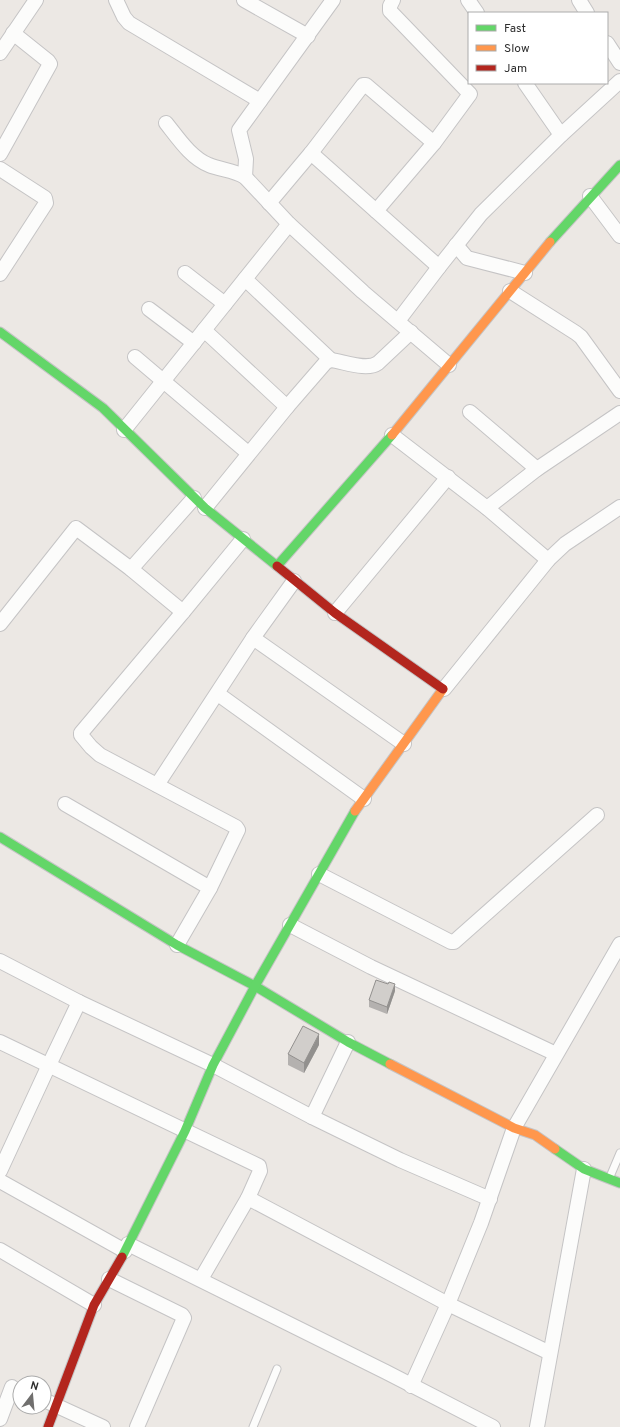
<svg xmlns="http://www.w3.org/2000/svg" width="620" height="1427" font-family="Overpass,sans-serif">
	<style>
		.lines { fill: none; stroke-linecap: round; stroke-linejoin: round }
		.lane-casing { stroke: #c5c4c5; stroke-width: 9 }
		.street-casing { stroke: #c5c4c5; stroke-width: 16 }
		.fast-casing { stroke: #c5c4c5; stroke-width: 11 }
		.slow-casing { stroke: #c5c4c5; stroke-width: 11 }
		.jam-casing { stroke: #c5c4c5; stroke-width: 11 }
		.lane { stroke: #fcfcfb; stroke-width: 7 }
		.street { stroke: #fcfcfb; stroke-width: 14 }
		.fast { stroke: #63d668; stroke-width: 9 }
		.slow { stroke: #ff974d; stroke-width: 9 }
		.jam { stroke: #b3261e; stroke-width: 9 }
		.wall { fill: #b4b1af }
		.shaded-wall { fill: #92908e }
		.building { fill: #d1cecb; stroke: #92908e }
	</style>
	<rect width="100%" height="100%" fill="#ece8e4"/>
	<g class="lines">
		<g class="lane-casing">
			<g id="lane">
				<path d="M609 1179 620 1153"/>
				<path d="M253 1427 277 1369"/>
			</g>
		</g>
		<g class="street-casing">
			<g id="street">
				<path d="M116 0 124 17 129 23 260 101"/>
				<path d="M244 0 308 36"/>
				<path d="M468 0 477 13"/>
				<path d="M579 0 587 13"/>
				<path d="M607 43 620 63"/>
				<path d="M0 53 36 0"/>
				<path d="M525 83 561 135"/>
				<path d="M166 123C178 138 191 158 209 165 221 170 234 170 245 177L289 224 363 292 449 365"/>
				<path d="M311 153 439 267"/>
				<path d="M0 154 50 64 48 61 13 33"/>
				<path d="M0 169 45 198 46 203 0 274"/>
				<path d="M245 177 246 159 239 130 333 0"/>
				<path d="M590 196 620 236"/>
				<path d="M269 203 311 153 363 85H366L434 143"/>
				<path d="M376 211 434 143 470 94 390 11V6L393 0"/>
				<path d="M456 245 467 258 525 273"/>
				<path d="M185 273 225 304"/>
				<path d="M245 279 331 360"/>
				<path d="M510 291 576 333 581 337 620 391"/>
				<path d="M149 309 194 343"/>
				<path d="M398 321 439 267 481 214 561 135 620 81"/>
				<path d="M204 330 287 407"/>
				<path d="M135 357 248 453"/>
				<path d="M470 412 537 469"/>
				<path d="M124 430 289 224"/>
				<path d="M392 435 487 508 548 560"/>
				<path d="M205 508 287 407 326 362 331 360C345 362 367 371 378 363L411 332"/>
				<path d="M487 508 537 469 620 413"/>
				<path d="M131 569 194 498"/>
				<path d="M335 613 448 477"/>
				<path d="M0 624 76 528 131 569 183 612"/>
				<path d="M253 638 404 744"/>
				<path d="M444 689 548 560 565 544 620 507"/>
				<path d="M218 694 364 799"/>
				<path d="M157 785 253 638 294 581"/>
				<path d="M65 804 210 888"/>
				<path d="M319 874 451 942H454L597 815"/>
				<path d="M290 925 371 967 556 1054"/>
				<path d="M177 945 210 888 238 830 236 827 100 755 91 747 81 735V733L183 612 243 539"/>
				<path d="M0 961 79 1002 213 1065 312 1117 400 1160 490 1199"/>
				<path d="M0 1042 259 1166 260 1171 248 1198 201 1279"/>
				<path d="M312 1117 348 1042"/>
				<path d="M0 1171 49 1065 79 1002"/>
				<path d="M0 1181 125 1251"/>
				<path d="M248 1198 448 1304 550 1353"/>
				<path d="M128 1244 386 1372 493 1427"/>
				<path d="M0 1250 94 1305"/>
				<path d="M109 1279 182 1315 184 1318 137 1427"/>
				<path d="M411 1386 448 1304 481 1223 514 1128 620 944"/>
				<path d="M44 1400 103 1427"/>
				<path d="M0 1419 12 1387"/>
				<path d="M537 1427 584 1169"/>
			</g>
		</g>
		<g class="fast-casing">
			<g id="fast">
				<path d="M550 242 620 165"/>
				<path d="M0 332 103 408 205 508 277 566 392 435"/>
				<path d="M0 837 177 945 255 986 348 1042 390 1064"/>
				<path d="M555 1149 584 1169 620 1183"/>
				<path d="M122 1257 185 1131 213 1065 255 986 355 811"/>
			</g>
		</g>
		<g class="slow-casing">
			<g id="slow">
				<path d="M392 435 550 242"/>
				<path d="M355 811 443 689"/>
				<path d="M390 1064 514 1128 535 1135 555 1149"/>
			</g>
		</g>
		<g class="jam-casing">
			<g id="jam">
				<path d="M277 566 335 613 443 689"/>
				<path d="M48 1427 94 1305 122 1257"/>
			</g>
		</g>
		<use href="#lane" class="lane"/>
		<use href="#street" class="street"/>
		<use href="#fast" class="fast"/>
		<use href="#slow" class="slow"/>
		<use href="#jam" class="jam"/>
	</g>
	<g class="wall">
		<path d="M395 991 387 1014 369 1007V1000Z"/>
		<path d="M319 1045 304 1073 288 1065V1054Z"/>
	</g>
	<g class="shaded-wall">
		<path d="M395 984V991L387 1014V1007Z"/>
		<path d="M319 1034V1045L304 1073V1063Z"/>
	</g>
	<g class="building">
		<path d="M376 980 388 984 389 982 395 984 387 1007 369 1000Z"/>
		<path d="M303 1026 319 1034 304 1063 288 1054Z"/>
	</g>
	<rect x="468" y="12" width="140" height="72" fill="#ffffff" stroke="#ababab"/>
	<rect x="476" y="25" width="20" height="6" fill="#63d668" stroke="#ababab"/>
	<text x="504" y="32" font-size="12" fill="#2e2e2e">Fast</text>
	<rect x="476" y="45" width="20" height="6" fill="#ff974d" stroke="#ababab"/>
	<text x="504" y="52" font-size="12" fill="#2e2e2e">Slow</text>
	<rect x="476" y="65" width="20" height="6" fill="#b3261e" stroke="#ababab"/>
	<text x="504" y="72" font-size="12" fill="#2e2e2e">Jam</text>
	<g transform="translate(32 1395) rotate(16)"><circle r="19" fill="#ffffff" stroke="#ababab"/>
	<path d="M0-3L7 15L0 10L-7 15Z" fill="#706f6e"/>
	<text y="-6" font-size="11" font-weight="bold" text-anchor="middle" fill="#2e2e2e">N</text>
	</g>
</svg>
